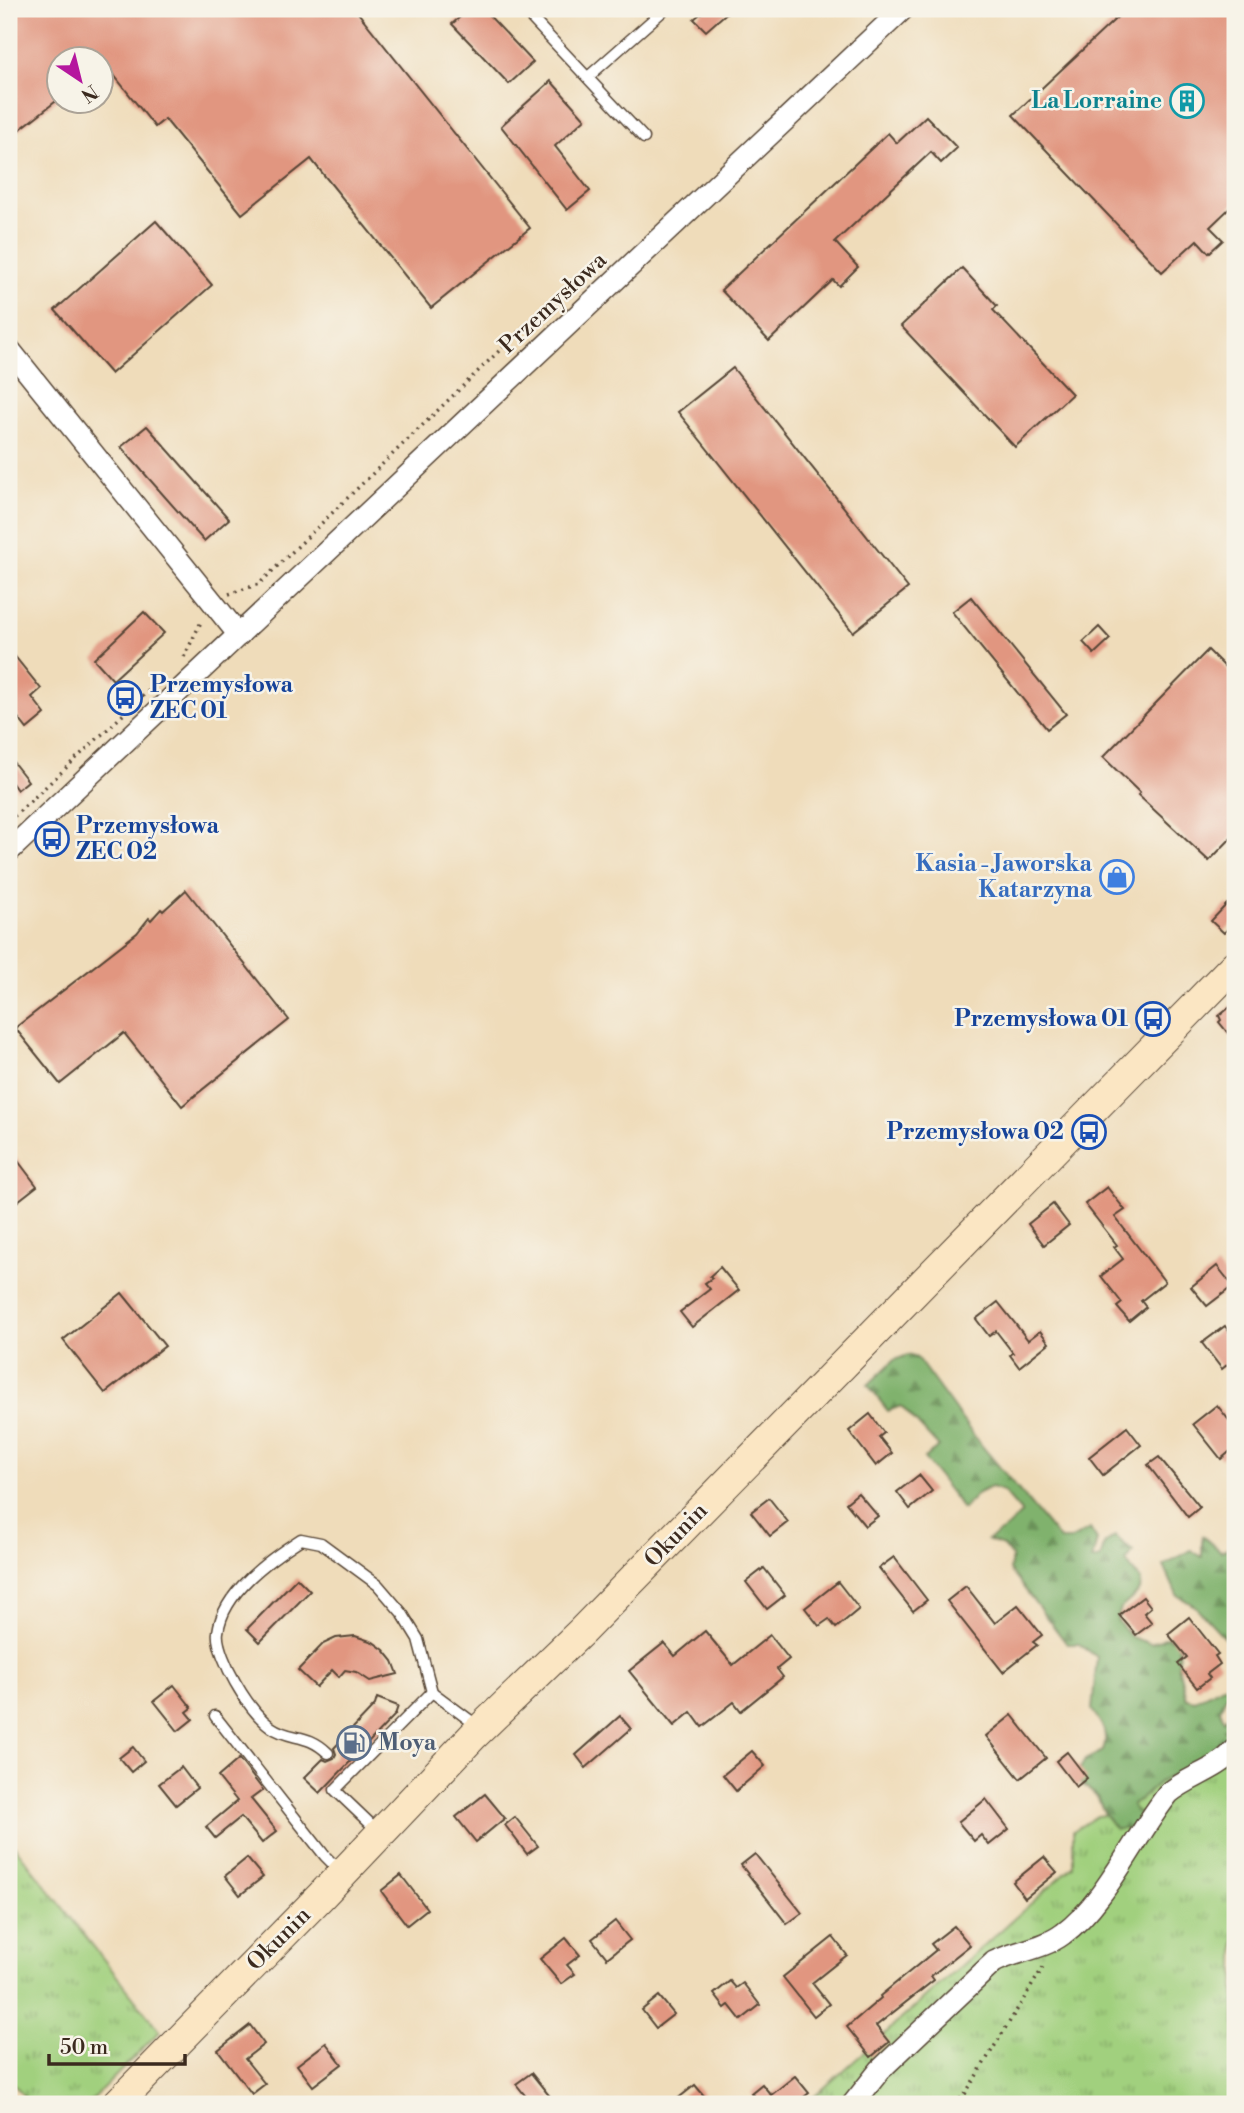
<svg xmlns="http://www.w3.org/2000/svg" width="1244" height="2113" font-family="'Libre Bodoni',serif">
	<style>
		.grass { fill: url(#grass-tufts); stroke: #6e7d4e; stroke-width: 2 }
		.forest { fill: url(#forest-firs); stroke: #5e6e46; stroke-width: 2 }
		.building { fill: #e19680 }
		.lines { fill: none; stroke-linecap: round; stroke-linejoin: round }
		.lane-casing { stroke: #564535; stroke-width: 13 }
		.street-casing { stroke: #564535; stroke-width: 24 }
		.secondary-casing { stroke: #564535; stroke-width: 32 }
		.path { stroke: #564535; stroke-width: 3.5; stroke-dasharray: 2 5; stroke-linecap: butt }
		.lane { stroke: #fff; stroke-width: 10 }
		.street { stroke: #fff; stroke-width: 21 }
		.secondary { stroke: #fbe6c3; stroke-width: 30 }
		.labels { text-anchor: middle; dominant-baseline: central; stroke-width: 5; stroke-linejoin: round; paint-order: stroke }
		.culture-label { font-size: 23px; font-weight: bold; fill: #0d838f; stroke: #f7f3e8; text-anchor: end }
		.street-label { font-size: 23px; fill: #3b2a1e; stroke: #f7f3e8 }
		.transit-label { font-size: 23px; font-weight: bold; fill: #164399; stroke: #f7f3e8; text-anchor: start }
		.shop-label { font-size: 23px; font-weight: bold; fill: #366cbe; stroke: #f7f3e8; text-anchor: end }
		.service-label { font-size: 23px; font-weight: bold; fill: #4e5e75; stroke: #f7f3e8; text-anchor: start }
	</style>
	<defs>
		<pattern id="grass-tufts" width="24" height="20" patternUnits="userSpaceOnUse" patternTransform="scale(1.75)"><rect width="24" height="20" fill="#a1d07e"/><path d="M3 7l-1-3M5 7V3M7 7l1-3M15 17l-1-3M17 17v-4M19 17l1-3" fill="none" stroke="#84a967"/></pattern>
		<pattern id="forest-firs" width="22" height="20" patternUnits="userSpaceOnUse" patternTransform="scale(1.75)"><rect width="22" height="20" fill="#80b26d"/><path d="M5 1l3.5 6h-7zM16 11l3.5 6h-7z" fill="#6a9159"/></pattern>
	</defs>
	<rect width="100%" height="100%" fill="#f7f3e8"/>
	<filter id="ink" filterUnits="userSpaceOnUse"><feTurbulence type="fractalNoise" baseFrequency=".0143" numOctaves="2"/><feDisplacementMap in="SourceGraphic" scale="14" xChannelSelector="R" yChannelSelector="G"/><feConvolveMatrix kernelMatrix="1 2 1 2 8 2 1 2 1" color-interpolation-filters="sRGB"/></filter>
	<filter id="wash" filterUnits="userSpaceOnUse"><feTurbulence type="fractalNoise" baseFrequency=".00686" numOctaves="4" result="noise"/><feDisplacementMap in="SourceGraphic" scale="28" xChannelSelector="R" yChannelSelector="G"/><feGaussianBlur stdDeviation="1.57" result="paint"/><feColorMatrix in="noise" values="0 0 0 0 0 0 0 0 0 0 0 0 0 0 0 0 0 1.4 0 .05"/><feComposite in="paint" operator="in"/></filter>
	<g filter="url(#wash)">
		<rect width="100%" height="100%" fill="#efdcba"/>
		<g class="grass">
			<path d="M1224 1728H1235V2104H806L1073 1866V1831L1097 1816 1105 1815 1116 1829 1135 1812 1131 1806 1159 1782 1176 1772Z"/>
			<path d="M9 1839 160 2031 88 2104H30L9 2078Z"/>
		</g>
		<g class="forest">
			<path d="M908 1355 917 1358 977 1440 1060 1540H1070L1090 1529 1097 1540 1092 1560 1101 1558 1104 1544 1115 1536 1133 1552 1126 1562 1141 1580 1140 1591 1121 1608 1117 1620 1131 1637 1151 1644 1167 1637 1178 1642 1179 1670 1186 1698 1195 1700 1235 1680V1688L1226 1696 1220 1709 1224 1720 1235 1708V1728L1224 1729 1232 1741 1188 1782 1176 1773 1159 1782 1132 1806 1135 1812 1143 1814 1144 1820 1129 1829H1116L1105 1815 1098 1798 1075 1777 1085 1760 1103 1751C1109 1734 1102 1724 1092 1710L1097 1657 1079 1644H1067L1010 1570 1012 1557 1003 1546 987 1540 1006 1529 1022 1513 1003 1491 991 1487 978 1493 963 1509 924 1458 939 1447 901 1406 888 1411 868 1385 894 1360Z"/>
			<path d="M1202 1536 1221 1551 1235 1546V1667L1226 1639 1196 1607 1177 1595 1164 1566 1191 1550 1202 1557Z"/>
		</g>
		<g id="blocks">
			<g class="building">
				<path d="M9 9H355L530 228 431 308 311 159 242 214 165 119 155 127 102 60H60V98L9 138Z"/>
				<path d="M469 9H483L533 62 509 84 452 24Z"/>
				<path d="M706 9H731L706 31 694 19Z"/>
				<path d="M1126 9H1235V203L1210 227 1223 240 1209 253 1197 240 1162 272 1013 115Z"/>
				<path d="M551 81 585 119 555 146 590 191 567 210 501 126Z"/>
				<path d="M926 116 957 148 941 163 931 152 835 242 858 267 839 286 833 280 769 341 721 290 888 133 897 143Z"/>
				<path d="M156 221 212 285 111 374 55 310Z"/>
				<path d="M962 268 997 306 993 310 1072 394 1015 447 901 326Z"/>
				<path d="M733 368 908 588 853 632 678 412Z"/>
				<path d="M147 426 229 519 204 541 121 447Z"/>
				<path d="M971 597 1066 714 1047 729 952 612Z"/>
				<path d="M144 612 164 633 113 680 94 659Z"/>
				<path d="M1099 627 1110 639 1094 654 1083 642Z"/>
				<path d="M9 649 41 689 32 697 45 714 27 729 9 706Z"/>
				<path d="M1208 650 1235 677V834L1209 861 1138 795 1140 793 1103 757Z"/>
				<path d="M9 757 28 781 17 790 9 779Z"/>
				<path d="M186 890 289 1020 182 1106 124 1033 60 1084 15 1028 137 933 149 918 151 920 161 909 163 911Z"/>
				<path d="M1227 904 1235 912V921L1224 933 1211 921Z"/>
				<path d="M1235 1003V1042L1219 1022 1221 1020 1219 1016Z"/>
				<path d="M9 1149 37 1186 9 1208Z"/>
				<path d="M1107 1187 1125 1210 1115 1217 1165 1282 1141 1301 1146 1307 1129 1321 1117 1307 1122 1303 1101 1276 1123 1259 1114 1247 1117 1245 1085 1204Z"/>
				<path d="M1053 1204 1069 1225 1044 1245 1028 1224Z"/>
				<path d="M1217 1266 1233 1286 1207 1306 1191 1287Z"/>
				<path d="M720 1267 739 1290 692 1327 680 1312 710 1289 705 1283 712 1278 710 1276Z"/>
				<path d="M122 1293 165 1346 105 1393 63 1340Z"/>
				<path d="M998 1302 1028 1340 1040 1331 1049 1343 1019 1367 1010 1355 1013 1353 996 1331 989 1336 976 1319Z"/>
				<path d="M1225 1326 1235 1339V1358L1222 1369 1202 1343Z"/>
				<path d="M1217 1405 1235 1428V1447L1221 1459 1193 1424Z"/>
				<path d="M870 1414 884 1433 879 1437 892 1453 876 1466 849 1431Z"/>
				<path d="M1127 1427 1141 1445 1103 1475 1089 1457Z"/>
				<path d="M1159 1457 1200 1507 1188 1517 1148 1465Z"/>
				<path d="M919 1475 932 1491 910 1509 897 1492Z"/>
				<path d="M858 1493 878 1516 865 1526 846 1503Z"/>
				<path d="M769 1498 788 1522 770 1536 751 1512Z"/>
				<path d="M894 1557 927 1600 913 1611 879 1568Z"/>
				<path d="M764 1568 785 1595 767 1609 746 1582Z"/>
				<path d="M297 1578 310 1591 260 1642 247 1629Z"/>
				<path d="M838 1582 859 1609 836 1628 829 1619 819 1626 805 1608Z"/>
				<path d="M966 1586 995 1623 1018 1605 1042 1635 1033 1642 1037 1645 1003 1672 947 1601Z"/>
				<path d="M1143 1597 1151 1607 1144 1613 1152 1623 1136 1635 1119 1615Z"/>
				<path d="M1189 1617 1218 1654 1215 1656 1220 1664 1207 1674 1210 1678 1197 1688 1178 1664 1187 1657 1168 1634Z"/>
				<path d="M705 1631 733 1665 770 1635 789 1659 777 1669 783 1677 741 1711 734 1702 702 1727 691 1712 674 1726 629 1671 664 1643 675 1656Z"/>
				<path d="M355 1636 373 1642 384 1650 393 1661 398 1674 370 1681 356 1672 345 1670 339 1677 332 1670 316 1687 298 1670 323 1644 336 1638Z"/>
				<path d="M174 1685 192 1708 187 1712 193 1719 178 1731 154 1701Z"/>
				<path d="M377 1698 398 1706 395 1715 320 1793 304 1778 323 1759 327 1761 334 1758 336 1754 334 1748 375 1705Z"/>
				<path d="M1012 1715 1046 1758 1020 1779 986 1736Z"/>
				<path d="M620 1716 631 1729 586 1768 576 1755Z"/>
				<path d="M133 1747 144 1761 131 1772 119 1758Z"/>
				<path d="M752 1751 765 1766 736 1791 723 1775Z"/>
				<path d="M1067 1752 1087 1778 1076 1787 1056 1761Z"/>
				<path d="M239 1759 263 1790 251 1799 277 1831 262 1843 241 1817 215 1838 206 1827 237 1801 218 1777Z"/>
				<path d="M181 1767 197 1788 176 1805 159 1784Z"/>
				<path d="M485 1794 505 1818 476 1842 456 1817Z"/>
				<path d="M986 1799 1009 1829 989 1845 981 1835 974 1841 958 1822Z"/>
				<path d="M515 1817 538 1846 527 1854 505 1825Z"/>
				<path d="M755 1854 802 1913 787 1924 741 1865Z"/>
				<path d="M1044 1857 1057 1872 1025 1898 1013 1882Z"/>
				<path d="M247 1858 263 1877 240 1895 225 1876Z"/>
				<path d="M401 1875 427 1909 407 1925 381 1891Z"/>
				<path d="M615 1921 630 1940 607 1958 592 1939Z"/>
				<path d="M954 1926 970 1945 931 1976 934 1980 876 2026 889 2042 871 2057 847 2027 881 1998 880 1996 936 1950 931 1944Z"/>
				<path d="M833 1937 847 1955 812 1983 829 2004 814 2016 783 1977Z"/>
				<path d="M566 1938 580 1955 567 1965 575 1974 561 1984 540 1959Z"/>
				<path d="M730 1981 736 1988 743 1983 760 2005 741 2020 729 2005 725 2008 714 1994Z"/>
				<path d="M659 1996 674 2014 656 2028 642 2010Z"/>
				<path d="M250 2025 264 2044 245 2059 265 2084 252 2094 218 2050Z"/>
				<path d="M326 2043 342 2064 313 2086 297 2065Z"/>
				<path d="M531 2073 556 2104H532L516 2084Z"/>
				<path d="M795 2076 809 2093 795 2104H760L751 2093 762 2084 771 2095Z"/>
				<path d="M695 2085 711 2104H671Z"/>
			</g>
		</g>
	</g>
	<g filter="url(#ink)">
		<use href="#blocks" fill-opacity="0" stroke="#564535" stroke-width="2"/>
		<g class="lines">
			<g class="lane-casing">
				<g id="lane">
					<path d="M523 9 644 138"/>
					<path d="M588 77 665 9"/>
					<path d="M215 1716 325 1856 341 1872"/>
					<path d="M328 1753C306 1732 291 1741 271 1727 256 1716 244 1698 235 1682 228 1670 216 1644 218 1632 223 1592 270 1559 301 1539L321 1543 378 1585 402 1613 418 1639 432 1692"/>
					<path d="M379 1832 335 1790 432 1692 479 1727"/>
				</g>
			</g>
			<g class="street-casing">
				<g id="street">
					<path d="M9 349 239 635"/>
					<path d="M9 851 903 9"/>
					<path d="M853 2104 880 2070 994 1962C1016 1951 1043 1949 1063 1934 1105 1904 1136 1834 1169 1793 1190 1776 1217 1770 1235 1750"/>
				</g>
			</g>
			<g class="secondary-casing">
				<path id="secondary" d="M117 2104 321 1896 473 1736 582 1631 1235 965"/>
			</g>
			<g class="path">
				<path d="M229 594 259 584 536 315 554 309"/>
				<path d="M184 657 202 620"/>
				<path d="M9 821 156 684"/>
				<path d="M955 2104 965 2094 1044 1966"/>
			</g>
			<use href="#lane" class="lane"/>
			<use href="#street" class="street"/>
			<use href="#secondary" class="secondary"/>
		</g>
	</g>
	<defs>
		<g id="building-ring" transform="scale(1.75)"><circle r="9.5" fill="#f7f3e8" stroke="#0f9aa8" stroke-width="1.5"/><path d="M-4-6H4V6H1V3H-1V6H-4ZM-2.5-4.3h1.7v1.8h-1.7ZM.8-4.3h1.7v1.8H.8ZM-2.5-1h1.7V.8h-1.7ZM.8-1h1.7V.8H.8Z" fill="#0f9aa8"/></g>
		<g id="bus-ring" transform="scale(1.75)"><circle r="9.5" fill="#f7f3e8" stroke="#1a4fb4" stroke-width="1.5"/><path d="M-5-6H5V4H4V6H2V4H-2V6H-4V4H-5ZM-3.5-4V0h7V-4ZM-3.5 1.2v1.5H-2V1.2ZM2 1.2v1.5H3.5V1.2Z" fill="#1a4fb4"/></g>
		<g id="shop-ring" transform="scale(1.75)"><circle r="9.5" fill="#f7f3e8" stroke="#3f7fe0" stroke-width="1.5"/><path d="M-5-2.5h2.3a2.7 3.5 0 0 1 5.4 0H5L5.5 6h-11ZM-1.5-2.5h3a1.5 2.3 0 0 0-3 0Z" fill="#3f7fe0"/></g>
		<g id="fuel-ring" transform="scale(1.75)"><circle r="9.5" fill="#f7f3e8" stroke="#5c6f8a" stroke-width="1.5"/><path d="M-5.5-6h7V0h2V4h1.3V-2.5L3-4.5l.8-.8L6-3V5H2.5V1h-1V6h-7ZM-4.2-4.7v3.2H.2V-4.7Z" fill="#5c6f8a"/></g>
	</defs>
	<g fill-rule="evenodd">
		<use href="#building-ring" x="1187" y="101"/>
		<use href="#bus-ring" x="125" y="698"/>
		<use href="#bus-ring" x="52" y="839"/>
		<use href="#shop-ring" x="1117" y="877"/>
		<use href="#bus-ring" x="1153" y="1019"/>
		<use href="#bus-ring" x="1089" y="1132"/>
		<use href="#fuel-ring" x="354" y="1743"/>
	</g>
	<g class="labels">
		<g class="culture-label">
			<text x="1162" y="101">La Lorraine</text>
		</g>
		<g class="street-label">
			<text transform="translate(553 303) rotate(-43)">Przemysłowa</text>
			<text transform="translate(676 1535) rotate(-46)">Okunin</text>
			<text transform="translate(279 1939) rotate(-45)">Okunin</text>
		</g>
		<g class="transit-label">
			<text x="150" y="685">Przemysłowa<tspan x="150" dy="26">ZEC 01</tspan></text>
			<text x="76" y="826">Przemysłowa<tspan x="76" dy="26">ZEC 02</tspan></text>
			<text x="1128" y="1019" text-anchor="end">Przemysłowa 01</text>
			<text x="1064" y="1132" text-anchor="end">Przemysłowa 02</text>
		</g>
		<g class="shop-label">
			<text x="1092" y="864">Kasia - Jaworska<tspan x="1092" dy="26">Katarzyna</tspan></text>
		</g>
		<g class="service-label">
			<text x="378" y="1743">Moya</text>
		</g>
	</g>
	<rect width="1244" height="2113" fill="none" stroke="#f7f3e8" stroke-width="35"/>
	<g transform="translate(80 80) rotate(145)"><circle r="33" fill="#f7f3e8" stroke="#aca397" stroke-width="2"/>
	<path d="M0-5L12 26L0 18L-12 26Z" fill="#b5179e"/>
	<text y="-10" font-size="19" font-weight="bold" text-anchor="middle" fill="#3b2a1e">N</text>
	</g>
	<path d="M49 2054v10h136v-10" fill="none" stroke="#3b2a1e" stroke-width="3.5"/>
	<text x="60" y="2054" font-size="21" fill="#3b2a1e" stroke="#f7f3e8" stroke-width="5" paint-order="stroke">50 m</text>
</svg>
